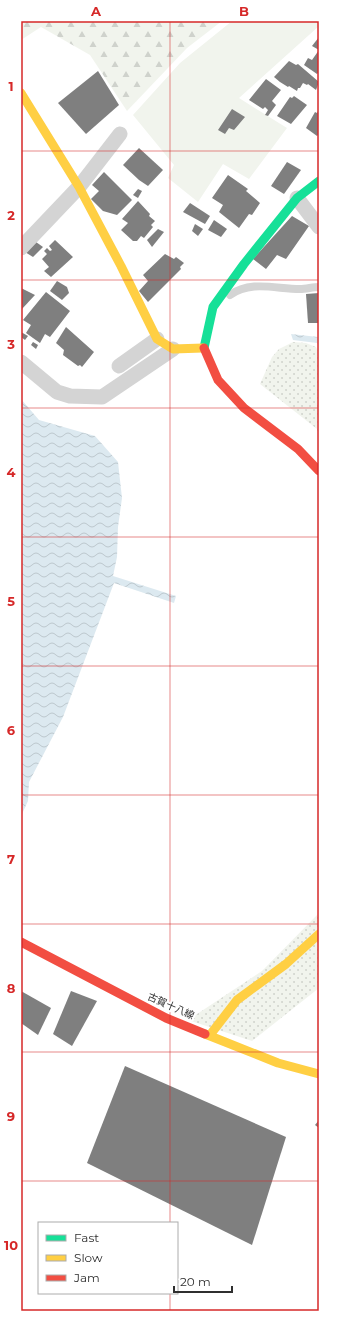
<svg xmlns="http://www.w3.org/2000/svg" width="340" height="1332" font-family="Montserrat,'Noto Sans JP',sans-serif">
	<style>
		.grass { fill: url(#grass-dots) }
		.forest { fill: url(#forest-firs) }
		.green { fill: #f1f4ed }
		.water { fill: url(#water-waves) }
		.building { fill: #7f7f7f }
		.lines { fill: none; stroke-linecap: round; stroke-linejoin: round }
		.lane { stroke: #d4d4d4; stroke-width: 8 }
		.street { stroke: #d4d4d4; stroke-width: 15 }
		.fast { stroke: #16e098; stroke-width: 9 }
		.slow { stroke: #ffcf43; stroke-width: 9 }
		.jam { stroke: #f24e42; stroke-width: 9 }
		.grid { fill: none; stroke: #d62828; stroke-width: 1; stroke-opacity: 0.55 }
		.labels { text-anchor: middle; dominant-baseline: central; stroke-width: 4; stroke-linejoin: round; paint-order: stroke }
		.street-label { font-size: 10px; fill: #2f2f2f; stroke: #fff }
		.neatline { fill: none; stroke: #d62828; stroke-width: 1.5 }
		.grid-label { font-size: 13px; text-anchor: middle; font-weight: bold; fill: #d62828 }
	</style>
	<defs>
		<pattern id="grass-dots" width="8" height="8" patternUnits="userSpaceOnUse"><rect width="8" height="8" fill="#f1f4ed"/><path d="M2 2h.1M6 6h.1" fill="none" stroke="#cfd2cc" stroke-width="1.8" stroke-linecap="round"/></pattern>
		<pattern id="forest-firs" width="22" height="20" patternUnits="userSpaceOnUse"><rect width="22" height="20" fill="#f1f4ed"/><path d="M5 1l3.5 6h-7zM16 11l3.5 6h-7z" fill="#cfd2cc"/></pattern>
		<pattern id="water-waves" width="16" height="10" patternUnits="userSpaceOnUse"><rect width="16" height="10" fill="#dce9f0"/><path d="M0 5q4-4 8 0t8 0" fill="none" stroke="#bdc8ce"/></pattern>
	</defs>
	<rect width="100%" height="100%" fill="#fff"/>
	<g class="grass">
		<path d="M293 342 306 343 316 347 319 354V435L317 429 260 384 272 357 279 349Z"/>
		<path d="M319 913V988L252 1041 188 1020 262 971Z"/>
	</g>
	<path class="forest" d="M21 21H222L187 48 127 111 90 55 41 27 21 40Z"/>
	<path class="green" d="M232 21H319V26L239 98 287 128 249 179 223 164 198 202 168 178 174 165 133 115 180 63Z"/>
	<g class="water">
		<path d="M291 334 318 337 319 338V346L317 343 293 340Z"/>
		<path d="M21 399 39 420 95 436 118 462 122 498 118 527 117 557 113 576 176 596 174 603 114 583 63 717 29 782 28 801 21 816Z"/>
	</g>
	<g class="building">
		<path d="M319 37V50L312 46Z"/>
		<path d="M319 50V72L317 74 304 65 308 58 312 60Z"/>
		<path d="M289 61 296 65 298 64 319 82 316 90 308 84 307 85 303 83 300 88H298L297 91 289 86 288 87 280 82 274 77Z"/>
		<path d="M98 71 119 105 86 134 58 103Z"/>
		<path d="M266 79 281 90 272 101 276 105 268 116 265 115 268 110 265 107 263 109 249 100Z"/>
		<path d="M294 96 307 105 291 124 277 116 290 97 292 98Z"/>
		<path d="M232 109 245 117 234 130 229 128 225 134 218 130Z"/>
		<path d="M319 109V134L317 136 306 128 315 112 317 113Z"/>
		<path d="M139 148 163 170 148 186 139 180 123 165Z"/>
		<path d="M287 162 301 170 284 194 271 186Z"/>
		<path d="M104 172 132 200 117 215 103 211 91 199 99 191 92 185Z"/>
		<path d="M228 175 248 189 246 191 260 203 252 215 249 214 239 228 219 212 223 205 212 198Z"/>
		<path d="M138 189 142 191 138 198 133 195Z"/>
		<path d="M138 201 150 214 149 216 155 221 151 225 153 227 144 238 141 236 137 241H133L121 230 128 223 122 219Z"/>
		<path d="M190 203 210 216 205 224 183 212Z"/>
		<path d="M292 216 309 226 286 259 277 255 266 269 253 259Z"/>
		<path d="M214 220 227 229 221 237 208 230Z"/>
		<path d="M195 224 203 229 198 236 192 231Z"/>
		<path d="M158 229 164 232 152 247 147 240Z"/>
		<path d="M55 240 73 257 51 277 44 271 49 267 42 259 47 254 44 251 47 248 50 251 52 250 49 246Z"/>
		<path d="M36 242 43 247 33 257 25 252Z"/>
		<path d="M165 254 174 259 176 257 184 263 180 267 181 269 148 302 139 291 148 281 143 275Z"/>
		<path d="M57 281 67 287 69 293 62 300 50 291Z"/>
		<path d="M21 288 35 295 21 310Z"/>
		<path d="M46 292 70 311 50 337 45 334 40 343 26 333 31 325 23 320Z"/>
		<path d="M319 293V323H308L306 294Z"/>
		<path d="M66 327 94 352 82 367 80 365 78 366 63 355 64 350 56 343Z"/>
		<path d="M21 332 28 336 25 340 21 337Z"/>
		<path d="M33 342 38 345 36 349 31 345Z"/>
		<path d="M21 991 51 1008 38 1035 21 1023Z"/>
		<path d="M71 991 97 1001 72 1046 53 1034Z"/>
		<path d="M125 1066 286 1137 252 1245 87 1163Z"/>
		<path d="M319 1120V1128L315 1125Z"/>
	</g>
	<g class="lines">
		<path class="lane" d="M230 295C251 280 276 289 300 289 306 289 313 287 319 287"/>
		<g class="street">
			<path d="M297 198 319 227"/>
			<path d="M21 248 79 187 120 134"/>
			<path d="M21 362 57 392 70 396 102 397 173 349"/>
			<path d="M119 366 157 339"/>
		</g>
		<path class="fast" d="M203 348H204L213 307 244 264 297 198 319 181"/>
		<g class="slow">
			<path d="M21 93 79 187 121 266 157 339 173 349 203 348"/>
			<path d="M205 1034 278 1063 319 1074"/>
			<path d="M210 1035 237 1000 286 964 319 934"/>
		</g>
		<g class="jam">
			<path d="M204 348 218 380 244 408 298 449 319 471"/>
			<path d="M21 942 166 1018 205 1034"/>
		</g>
	</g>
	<path class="grid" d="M170 21V1223M21 151H319M21 280H319M21 408H319M21 537H319M21 666H319M21 795H319M21 924H319M21 1052H319M21 1181H319M170 1293V1311"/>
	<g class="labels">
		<g class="street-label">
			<text transform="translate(171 1006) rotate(24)">古賀十八線</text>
		</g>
	</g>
	<rect width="340" height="1332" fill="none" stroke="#ffffff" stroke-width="44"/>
	<rect x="38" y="1222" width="140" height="72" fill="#ffffff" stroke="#acacac"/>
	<rect x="46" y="1235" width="20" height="6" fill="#16e098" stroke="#acacac"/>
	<text x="74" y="1242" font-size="12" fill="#2f2f2f">Fast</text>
	<rect x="46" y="1255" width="20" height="6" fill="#ffcf43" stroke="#acacac"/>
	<text x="74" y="1262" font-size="12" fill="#2f2f2f">Slow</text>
	<rect x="46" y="1275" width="20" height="6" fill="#f24e42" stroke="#acacac"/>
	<text x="74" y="1282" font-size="12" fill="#2f2f2f">Jam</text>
	<path d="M174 1286v6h58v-6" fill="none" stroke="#2f2f2f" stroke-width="2"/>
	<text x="180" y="1286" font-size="12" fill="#2f2f2f" stroke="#ffffff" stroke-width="3" paint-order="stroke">20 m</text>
	<rect x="22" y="22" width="296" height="1288" class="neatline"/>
	<g class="grid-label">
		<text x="96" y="16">A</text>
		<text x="244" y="16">B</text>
		<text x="11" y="91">1</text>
		<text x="11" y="220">2</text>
		<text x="11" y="349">3</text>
		<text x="11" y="477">4</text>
		<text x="11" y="606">5</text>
		<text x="11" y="735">6</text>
		<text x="11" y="864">7</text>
		<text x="11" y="993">8</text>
		<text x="11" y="1121">9</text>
		<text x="11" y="1250">10</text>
	</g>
</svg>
